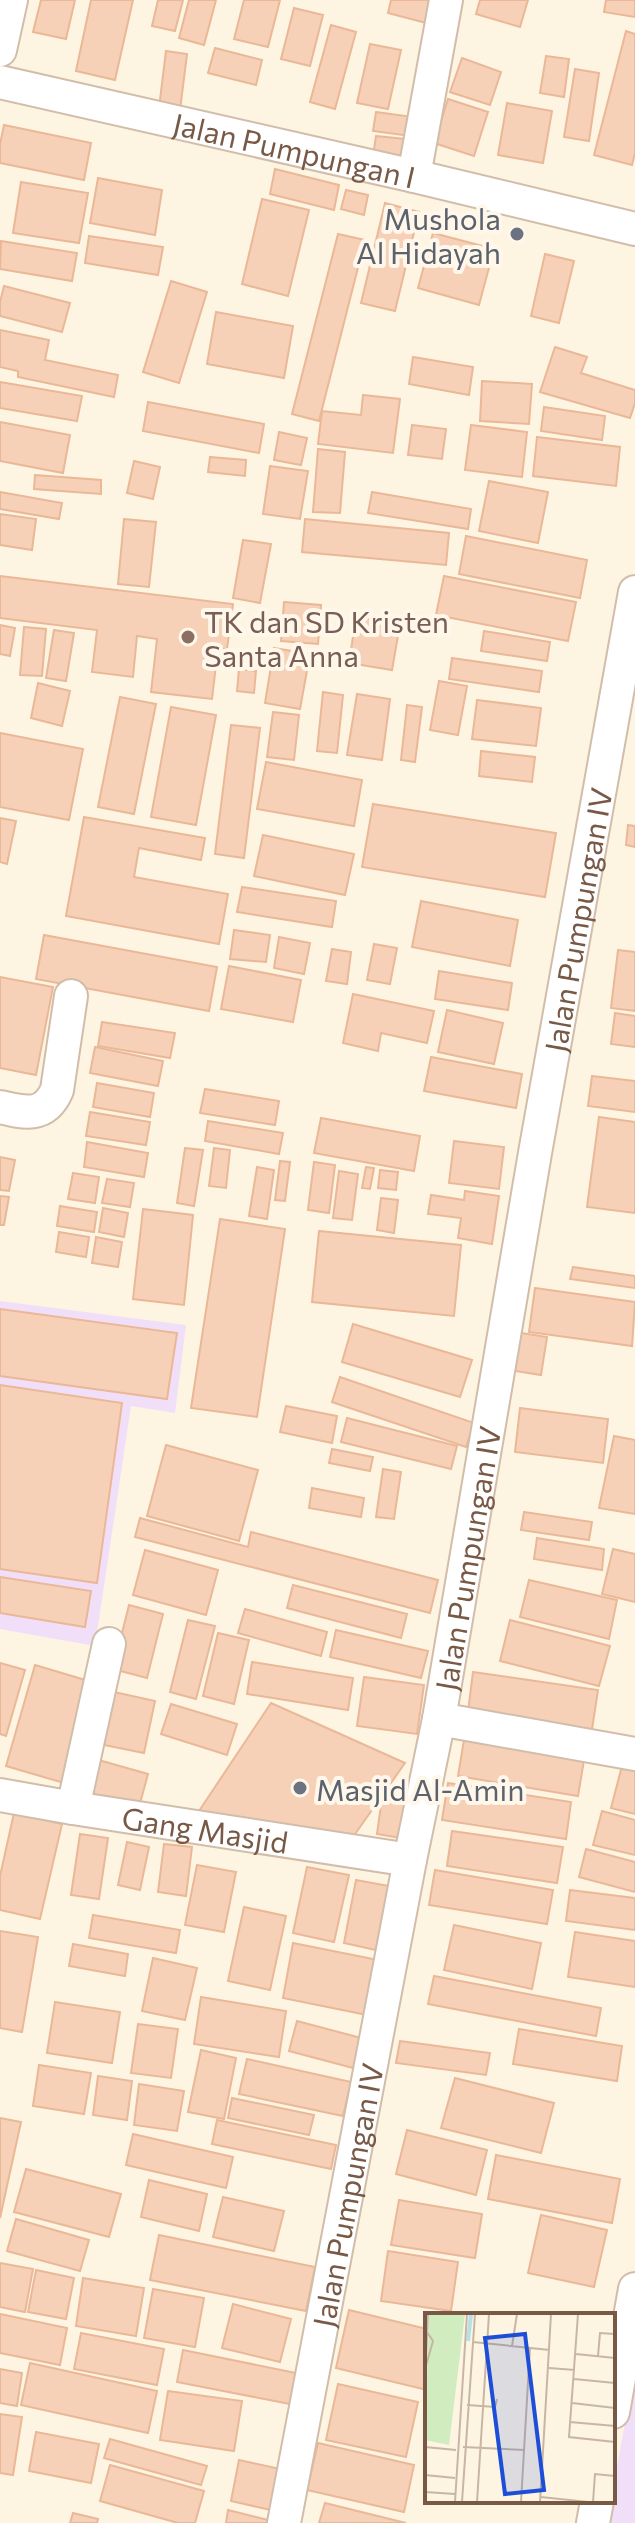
<svg xmlns="http://www.w3.org/2000/svg" width="635" height="2523" font-family="Commissioner,sans-serif">
	<style>
		.education { fill: #f1dffa }
		.building { fill: #f6d1b8; stroke: #eab897; stroke-width: 2 }
		.lines { fill: none; stroke-linecap: round; stroke-linejoin: round }
		.street-casing { stroke: #d2bdaa; stroke-width: 36 }
		.street { stroke: #fff; stroke-width: 32 }
		.worship-dot { fill: #6b7280; stroke: #fff7ea; stroke-width: 3 }
		.education-dot { fill: #8d6e63; stroke: #fff7ea; stroke-width: 3 }
		.labels { text-anchor: middle; dominant-baseline: central; stroke-width: 8; stroke-linejoin: round; paint-order: stroke }
		.street-label { font-size: 30px; fill: #785946; stroke: #fff7ea }
		.worship-label { font-size: 30px; fill: #5b616d; stroke: #fff7ea; text-anchor: end }
		.education-label { font-size: 30px; fill: #785e54; stroke: #fff7ea; text-anchor: start }
		.inset-river { fill: none; stroke: #b5e1e9; stroke-width: 4 }
		.inset-road { fill: none; stroke: #c8b6a4; stroke-width: 2 }
		.view { fill: #1d4ed8; fill-opacity: 0.15; stroke: #1d4ed8; stroke-width: 4 }
		.inset-edge { fill: none; stroke: #785946; stroke-width: 4 }
	</style>
	<rect width="100%" height="100%" fill="#fef4e2"/>
	<g class="education">
		<path d="M0 1301 186 1325 175 1413 131 1406 95 1646 0 1629Z"/>
		<path d="M635 2368V2523H607L611 2501H613V2488Z"/>
	</g>
	<g class="building">
		<path d="M41 0H75L66 39 33 32Z"/>
		<path d="M91 0H133L115 80 76 71Z"/>
		<path d="M158 0H183L175 31 152 26Z"/>
		<path d="M189 0H216L204 45 179 38Z"/>
		<path d="M244 0H280L268 47 234 39Z"/>
		<path d="M391 0H438L434 25 388 13Z"/>
		<path d="M480 0H528L520 27 476 14Z"/>
		<path d="M606 0H635V17L604 12Z"/>
		<path d="M294 8 323 15 310 66 281 59Z"/>
		<path d="M331 25 356 32 335 109 310 102Z"/>
		<path d="M626 31 635 34V153L632 165 594 155Z"/>
		<path d="M370 44 401 50 388 109 357 103Z"/>
		<path d="M215 48 262 60 256 85 208 73Z"/>
		<path d="M166 51 187 54 180 110 159 108Z"/>
		<path d="M546 56 569 59 564 97 540 93Z"/>
		<path d="M462 58 501 72 490 105 450 92Z"/>
		<path d="M575 69 599 73 589 141 564 137Z"/>
		<path d="M448 99 488 112 474 156 434 143Z"/>
		<path d="M507 103 552 111 543 163 498 155Z"/>
		<path d="M376 112 413 117 410 136 373 131Z"/>
		<path d="M4 125 91 143 84 180 0 163V144Z"/>
		<path d="M376 136 405 139 403 159 373 156Z"/>
		<path d="M275 169 339 185 334 210 270 194Z"/>
		<path d="M98 178 162 190 155 235 90 223Z"/>
		<path d="M21 182 88 193 79 243 13 233Z"/>
		<path d="M346 190 368 195 364 215 341 209Z"/>
		<path d="M262 199 309 210 288 296 242 284Z"/>
		<path d="M385 203 419 212 395 311 361 303Z"/>
		<path d="M433 233 494 249 479 305 418 288Z"/>
		<path d="M338 234 365 240 319 421 292 414Z"/>
		<path d="M89 236 163 247 158 275 85 263Z"/>
		<path d="M1 241 77 253 72 281 0 269Z"/>
		<path d="M545 254 574 261 559 323 531 316Z"/>
		<path d="M171 281 207 292 179 383 143 372Z"/>
		<path d="M4 286 70 303 62 332 0 316V302Z"/>
		<path d="M216 312 293 326 284 378 207 364Z"/>
		<path d="M0 330 49 340 45 360 118 375 114 397 18 377V371L0 367Z"/>
		<path d="M555 347 587 357 581 373 635 390V403L630 418 540 392Z"/>
		<path d="M413 357 473 367 469 395 409 384Z"/>
		<path d="M482 381 532 384 529 424 480 421Z"/>
		<path d="M0 382 82 396 77 421 0 408Z"/>
		<path d="M363 395 400 399 393 453 318 444 322 411 361 415Z"/>
		<path d="M148 402 264 424 259 453 143 431Z"/>
		<path d="M544 407 605 416 602 440 541 431Z"/>
		<path d="M0 422 70 435 63 473 0 461Z"/>
		<path d="M412 425 446 429 442 459 408 455Z"/>
		<path d="M471 425 527 432 522 477 465 470Z"/>
		<path d="M279 432 307 438 301 465 274 460Z"/>
		<path d="M537 437 620 447 616 486 533 476Z"/>
		<path d="M318 449 345 452 340 513 313 512Z"/>
		<path d="M210 457 246 460 245 476 208 472Z"/>
		<path d="M134 461 160 467 153 499 127 493Z"/>
		<path d="M270 466 308 471 300 519 263 514Z"/>
		<path d="M35 475 101 480V494L34 489Z"/>
		<path d="M489 481 548 492 538 543 479 531Z"/>
		<path d="M0 492 62 503 59 519 0 509Z"/>
		<path d="M372 492 471 509 468 529 368 513Z"/>
		<path d="M0 514 36 519 32 550 0 545Z"/>
		<path d="M124 519 156 522 149 587 118 584Z"/>
		<path d="M305 519 449 533 446 565 302 552Z"/>
		<path d="M466 536 587 560 580 598 459 574Z"/>
		<path d="M243 540 271 544 260 603 233 598Z"/>
		<path d="M0 576 233 604 227 649 218 648 212 699 151 692 157 639 137 636 133 677 92 672 97 630 0 618Z"/>
		<path d="M444 576 576 602 568 641 436 615Z"/>
		<path d="M284 602 321 605 318 644 281 641Z"/>
		<path d="M356 617 400 624 392 670 349 663Z"/>
		<path d="M0 625 15 628 10 656 0 654Z"/>
		<path d="M24 627 46 629 42 676 20 675Z"/>
		<path d="M54 630 74 633 66 681 46 678Z"/>
		<path d="M484 631 550 642 547 661 481 651Z"/>
		<path d="M274 648 310 654 300 709 265 703Z"/>
		<path d="M452 658 542 671 539 692 449 679Z"/>
		<path d="M239 669 256 671 254 693 237 691Z"/>
		<path d="M439 681 467 686 458 735 430 730Z"/>
		<path d="M38 683 70 691 62 726 31 718Z"/>
		<path d="M323 692 343 695 337 753 317 751Z"/>
		<path d="M357 694 390 699 382 760 347 755Z"/>
		<path d="M120 697 156 704 134 814 98 807Z"/>
		<path d="M477 700 541 708 536 746 472 739Z"/>
		<path d="M407 705 422 707 415 762 401 760Z"/>
		<path d="M171 707 216 715 196 825 151 817Z"/>
		<path d="M273 712 299 715 294 760 267 757Z"/>
		<path d="M231 725 260 728 244 858 215 854Z"/>
		<path d="M0 733 83 749 69 820 0 807Z"/>
		<path d="M481 751 535 757 532 782 479 776Z"/>
		<path d="M266 762 362 780 354 826 257 809Z"/>
		<path d="M373 804 556 833 545 897 362 867Z"/>
		<path d="M84 817 205 838 201 860 139 848 134 877 228 894 219 944 66 916Z"/>
		<path d="M0 818 16 821 7 864 0 862Z"/>
		<path d="M628 825 635 826V847L626 845Z"/>
		<path d="M263 835 354 854 345 895 254 876Z"/>
		<path d="M242 887 336 901 332 927 237 912Z"/>
		<path d="M421 901 518 920 510 966 412 947Z"/>
		<path d="M234 930 270 935 266 962 230 959Z"/>
		<path d="M44 935 217 967 209 1011 36 979Z"/>
		<path d="M279 937 310 943 304 974 274 968Z"/>
		<path d="M374 944 397 948 390 984 367 980Z"/>
		<path d="M332 949 351 952 347 984 326 981Z"/>
		<path d="M618 950 635 952V1011L611 1008Z"/>
		<path d="M229 966 301 980 293 1022 221 1009Z"/>
		<path d="M439 971 512 983 508 1010 435 999Z"/>
		<path d="M0 977 53 987 36 1075 0 1068Z"/>
		<path d="M353 994 434 1011 427 1043 381 1033 378 1051 343 1043Z"/>
		<path d="M447 1010 503 1023 494 1064 438 1052Z"/>
		<path d="M615 1013 635 1016V1047L611 1044Z"/>
		<path d="M102 1022 175 1033 170 1058 98 1046Z"/>
		<path d="M95 1047 163 1061 158 1086 90 1073Z"/>
		<path d="M431 1057 522 1074 516 1108 424 1091Z"/>
		<path d="M592 1076 635 1081V1112L588 1106Z"/>
		<path d="M97 1083 154 1093 150 1117 93 1107Z"/>
		<path d="M205 1089 279 1101 275 1125 200 1113Z"/>
		<path d="M90 1112 150 1122 146 1145 86 1136Z"/>
		<path d="M599 1117 635 1122V1213L587 1207Z"/>
		<path d="M321 1118 420 1136 414 1171 314 1153Z"/>
		<path d="M208 1121 283 1133 279 1154 205 1141Z"/>
		<path d="M454 1141 504 1147 499 1189 449 1183Z"/>
		<path d="M87 1142 148 1153 144 1177 84 1167Z"/>
		<path d="M185 1148 203 1150 194 1206 177 1203Z"/>
		<path d="M214 1148 230 1150 226 1188 209 1186Z"/>
		<path d="M0 1157 15 1160 9 1191 0 1190Z"/>
		<path d="M280 1161 290 1162 285 1201 275 1200Z"/>
		<path d="M314 1162 335 1165 329 1213 308 1210Z"/>
		<path d="M257 1167 274 1170 267 1219 249 1216Z"/>
		<path d="M366 1167 374 1168 370 1189 362 1188Z"/>
		<path d="M380 1170 398 1172 396 1190 378 1188Z"/>
		<path d="M339 1171 358 1174 352 1220 333 1218Z"/>
		<path d="M73 1173 99 1177 95 1203 68 1199Z"/>
		<path d="M107 1179 134 1183 130 1207 102 1203Z"/>
		<path d="M465 1191 499 1196 492 1244 458 1238 461 1218 428 1214 431 1195 464 1200Z"/>
		<path d="M0 1196 9 1197 4 1225H0Z"/>
		<path d="M381 1198 398 1200 394 1233 377 1230Z"/>
		<path d="M60 1206 97 1212 94 1232 57 1226Z"/>
		<path d="M103 1208 128 1213 124 1237 99 1232Z"/>
		<path d="M143 1209 193 1215 184 1305 133 1299Z"/>
		<path d="M220 1219 285 1229 257 1417 191 1408Z"/>
		<path d="M319 1231 461 1245 454 1316 312 1302Z"/>
		<path d="M59 1232 89 1237 86 1257 56 1252Z"/>
		<path d="M96 1237 122 1242 118 1267 92 1263Z"/>
		<path d="M573 1267 635 1276V1288L570 1279Z"/>
		<path d="M535 1288 635 1302 632 1346 529 1332Z"/>
		<path d="M0 1309 177 1333 167 1399 0 1376Z"/>
		<path d="M353 1324 472 1360 460 1397 342 1362Z"/>
		<path d="M515 1332 547 1337 541 1375 509 1370Z"/>
		<path d="M340 1377 474 1423 466 1447 332 1402Z"/>
		<path d="M0 1385 122 1403 97 1583 0 1569Z"/>
		<path d="M286 1406 337 1416 332 1443 280 1432Z"/>
		<path d="M520 1408 608 1419 603 1463 515 1452Z"/>
		<path d="M347 1418 457 1446 451 1469 341 1442Z"/>
		<path d="M614 1436 635 1440V1514L599 1508Z"/>
		<path d="M166 1445 258 1470 239 1541 147 1516Z"/>
		<path d="M332 1449 373 1457 370 1471 329 1463Z"/>
		<path d="M383 1469 401 1472 394 1519 376 1517Z"/>
		<path d="M312 1488 364 1498 361 1517 309 1508Z"/>
		<path d="M524 1512 592 1522 589 1540 521 1530Z"/>
		<path d="M140 1518 248 1547 251 1532 438 1580 430 1613 135 1537Z"/>
		<path d="M537 1538 604 1549 602 1570 534 1559Z"/>
		<path d="M613 1549 635 1554V1602L602 1594Z"/>
		<path d="M145 1550 218 1570 206 1615 133 1595Z"/>
		<path d="M0 1577 91 1591 85 1627 0 1613Z"/>
		<path d="M529 1580 617 1600 609 1639 520 1617Z"/>
		<path d="M293 1585 407 1614 401 1638 287 1608Z"/>
		<path d="M129 1605 163 1614 147 1678 113 1669Z"/>
		<path d="M245 1609 327 1632 321 1656 238 1633Z"/>
		<path d="M188 1620 215 1626 196 1699 170 1692Z"/>
		<path d="M510 1620 610 1646 599 1686 500 1661Z"/>
		<path d="M336 1630 428 1651 421 1678 330 1657Z"/>
		<path d="M218 1633 249 1640 234 1704 203 1696Z"/>
		<path d="M252 1662 353 1678 348 1710 247 1694Z"/>
		<path d="M0 1663 25 1670 6 1736 0 1734Z"/>
		<path d="M35 1665 92 1682 64 1783 6 1766Z"/>
		<path d="M473 1672 598 1690 591 1736 467 1720Z"/>
		<path d="M364 1677 424 1685 417 1734 357 1726Z"/>
		<path d="M114 1692 155 1701 144 1753 104 1745Z"/>
		<path d="M271 1703 405 1763 346 1847 197 1814Z"/>
		<path d="M171 1704 237 1724 227 1755 161 1734Z"/>
		<path d="M464 1740 584 1760 578 1796 458 1776Z"/>
		<path d="M95 1759 148 1774 139 1807 86 1792Z"/>
		<path d="M623 1762 635 1765V1814L611 1808Z"/>
		<path d="M448 1783 571 1802 566 1839 442 1820Z"/>
		<path d="M382 1798 407 1802 401 1838 377 1834Z"/>
		<path d="M602 1811 635 1820V1855L593 1845Z"/>
		<path d="M14 1813 62 1824 40 1919 0 1910V1876Z"/>
		<path d="M452 1831 563 1847 557 1883 447 1866Z"/>
		<path d="M80 1834 108 1838 99 1899 71 1895Z"/>
		<path d="M127 1842 149 1847 140 1890 118 1885Z"/>
		<path d="M164 1844 192 1847 186 1896 158 1892Z"/>
		<path d="M586 1849 635 1862V1892L579 1877Z"/>
		<path d="M197 1865 236 1872 224 1932 185 1925Z"/>
		<path d="M307 1867 349 1875 334 1942 293 1933Z"/>
		<path d="M435 1870 553 1890 547 1924 429 1905Z"/>
		<path d="M356 1880 389 1886 376 1950 344 1943Z"/>
		<path d="M570 1890 635 1898V1930L566 1921Z"/>
		<path d="M244 1907 286 1916 270 1990 228 1981Z"/>
		<path d="M93 1915 180 1930 176 1953 89 1938Z"/>
		<path d="M454 1925 541 1943 532 1989 444 1970Z"/>
		<path d="M0 1931 38 1937 22 2032 0 2028Z"/>
		<path d="M575 1932 635 1941V1987L568 1977Z"/>
		<path d="M293 1943 383 1961 372 2016 283 1998Z"/>
		<path d="M73 1944 128 1954 125 1976 69 1966Z"/>
		<path d="M153 1958 197 1968 185 2020 142 2011Z"/>
		<path d="M434 1976 601 2008 596 2036 428 2004Z"/>
		<path d="M201 1997 286 2011 279 2057 194 2044Z"/>
		<path d="M55 2002 120 2012 112 2063 47 2053Z"/>
		<path d="M297 2021 361 2038 353 2068 289 2051Z"/>
		<path d="M138 2024 178 2029 171 2078 131 2073Z"/>
		<path d="M519 2029 622 2046 617 2081 513 2064Z"/>
		<path d="M400 2041 490 2053 486 2075 396 2063Z"/>
		<path d="M201 2050 236 2058 224 2119 188 2112Z"/>
		<path d="M247 2059 351 2082 343 2116 239 2094Z"/>
		<path d="M39 2065 91 2073 84 2114 33 2106Z"/>
		<path d="M98 2076 132 2081 127 2120 93 2115Z"/>
		<path d="M455 2078 554 2103 541 2153 441 2128Z"/>
		<path d="M139 2084 184 2091 177 2131 134 2125Z"/>
		<path d="M232 2098 314 2115 309 2135 228 2118Z"/>
		<path d="M0 2118 21 2122 0 2218Z"/>
		<path d="M217 2120 336 2145 331 2169 212 2144Z"/>
		<path d="M407 2130 487 2150 476 2195 396 2174Z"/>
		<path d="M133 2134 233 2157 226 2188 126 2165Z"/>
		<path d="M496 2155 620 2179 612 2223 488 2199Z"/>
		<path d="M26 2169 121 2194 109 2237 14 2212Z"/>
		<path d="M149 2180 207 2194 199 2231 141 2217Z"/>
		<path d="M223 2197 284 2211 274 2251 213 2237Z"/>
		<path d="M399 2200 482 2214 475 2258 391 2245Z"/>
		<path d="M541 2215 607 2230 594 2287 528 2273Z"/>
		<path d="M16 2219 89 2240 80 2271 7 2251Z"/>
		<path d="M159 2235 315 2267 306 2311 150 2280Z"/>
		<path d="M388 2251 458 2262 451 2311 381 2301Z"/>
		<path d="M0 2263 33 2269 25 2312 0 2307Z"/>
		<path d="M36 2270 74 2278 66 2319 28 2312Z"/>
		<path d="M83 2278 144 2288 136 2336 76 2326Z"/>
		<path d="M153 2289 204 2298 195 2347 144 2338Z"/>
		<path d="M233 2304 291 2319 280 2362 222 2348Z"/>
		<path d="M349 2310 427 2329V2390L336 2368Z"/>
		<path d="M0 2314 67 2328 60 2365 0 2353Z"/>
		<path d="M81 2333 164 2349 157 2385 74 2369Z"/>
		<path d="M183 2350 296 2373 290 2404 177 2382Z"/>
		<path d="M30 2363 157 2391 148 2433 21 2405Z"/>
		<path d="M0 2369 22 2373 17 2406 0 2403Z"/>
		<path d="M338 2384 418 2402 406 2457 326 2440Z"/>
		<path d="M168 2391 242 2401 234 2451 160 2440Z"/>
		<path d="M0 2414 22 2417 13 2475 0 2473Z"/>
		<path d="M36 2432 99 2444 91 2483 29 2471Z"/>
		<path d="M110 2439 207 2466 201 2485 104 2458Z"/>
		<path d="M318 2443 414 2465 404 2512 307 2490Z"/>
		<path d="M239 2460 280 2469 271 2510 231 2501Z"/>
		<path d="M110 2465 204 2491 195 2523H178L100 2501Z"/>
		<path d="M325 2503 406 2523H319Z"/>
		<path d="M228 2510 272 2521 271 2523H226Z"/>
		<path d="M73 2513 98 2519 97 2523H70Z"/>
	</g>
	<g class="lines">
		<g class="street-casing">
			<g id="street">
				<path d="M0 50 11 0"/>
				<path id="s1" d="M0 82 414 176 635 229"/>
				<path d="M414 176 446 0"/>
				<path d="M0 1107C25 1113 45 1118 57 1090L71 996"/>
				<path d="M439 1719 635 1754"/>
				<path id="s2" d="M0 1795 73 1808 410 1860"/>
				<path d="M73 1808 109 1644"/>
				<path d="M613 2412 635 2289"/>
				<path id="s3" d="M284 2523 410 1860 439 1719 535 1153 635 592"/>
				<path d="M593 2523 597 2501"/>
			</g>
		</g>
		<use href="#street" class="street"/>
	</g>
	<g class="worship-dot">
		<circle cx="517" cy="234" r="8"/>
		<circle cx="300" cy="1788" r="8"/>
	</g>
	<circle class="education-dot" cx="188" cy="637" r="8"/>
	<g class="labels">
		<g class="street-label">
			<text stroke="none"><textPath href="#s1" startOffset="302">Jalan Pumpungan I</textPath></text>
			<text stroke="none"><textPath href="#s3" startOffset="1630">Jalan Pumpungan IV</textPath></text>
			<text stroke="none"><textPath href="#s3" startOffset="982">Jalan Pumpungan IV</textPath></text>
			<text stroke="none"><textPath href="#s2" startOffset="208">Gang Masjid</textPath></text>
			<text stroke="none"><textPath href="#s3" startOffset="334">Jalan Pumpungan IV</textPath></text>
		</g>
		<g class="worship-label">
			<text x="501" y="217">Mushola<tspan x="501" dy="34">Al Hidayah</tspan></text>
			<text x="316" y="1788" text-anchor="start">Masjid Al-Amin</text>
		</g>
		<g class="education-label">
			<text x="204" y="620">TK dan SD Kristen<tspan x="204" dy="34">Santa Anna</tspan></text>
		</g>
	</g>
	<g transform="translate(425 2313)">
		<rect width="190" height="190" fill="#fef4e2"/>
		<path d="M4 1H40L24 132 0 127Z" fill="#d1edc0"/>
		<path class="inset-river" d="M43 28 46 1"/>
		<path class="inset-road" d="M153 1 144 124 190 129M48 29 125 37M87 33 92 1M151 41 190 45M173 43 175 20 190 21M1 53 8 28 2 19M124 55 150 57M149 66 190 70M0 71 3 1M147 90 190 95M42 92 70 94 72 86M145 109 190 113M0 134 31 137M38 134 100 137M0 162 30 165M0 179 30 181M116 184 163 189M30 189 42 1M37 189 50 1M52 189 64 1M96 189 105 35M115 189 126 1M168 189 170 161 190 163"/>
		<path class="view" d="M100 21 119 177 80 181 60 25Z"/>
		<rect width="190" height="190" class="inset-edge"/>
	</g>
</svg>
